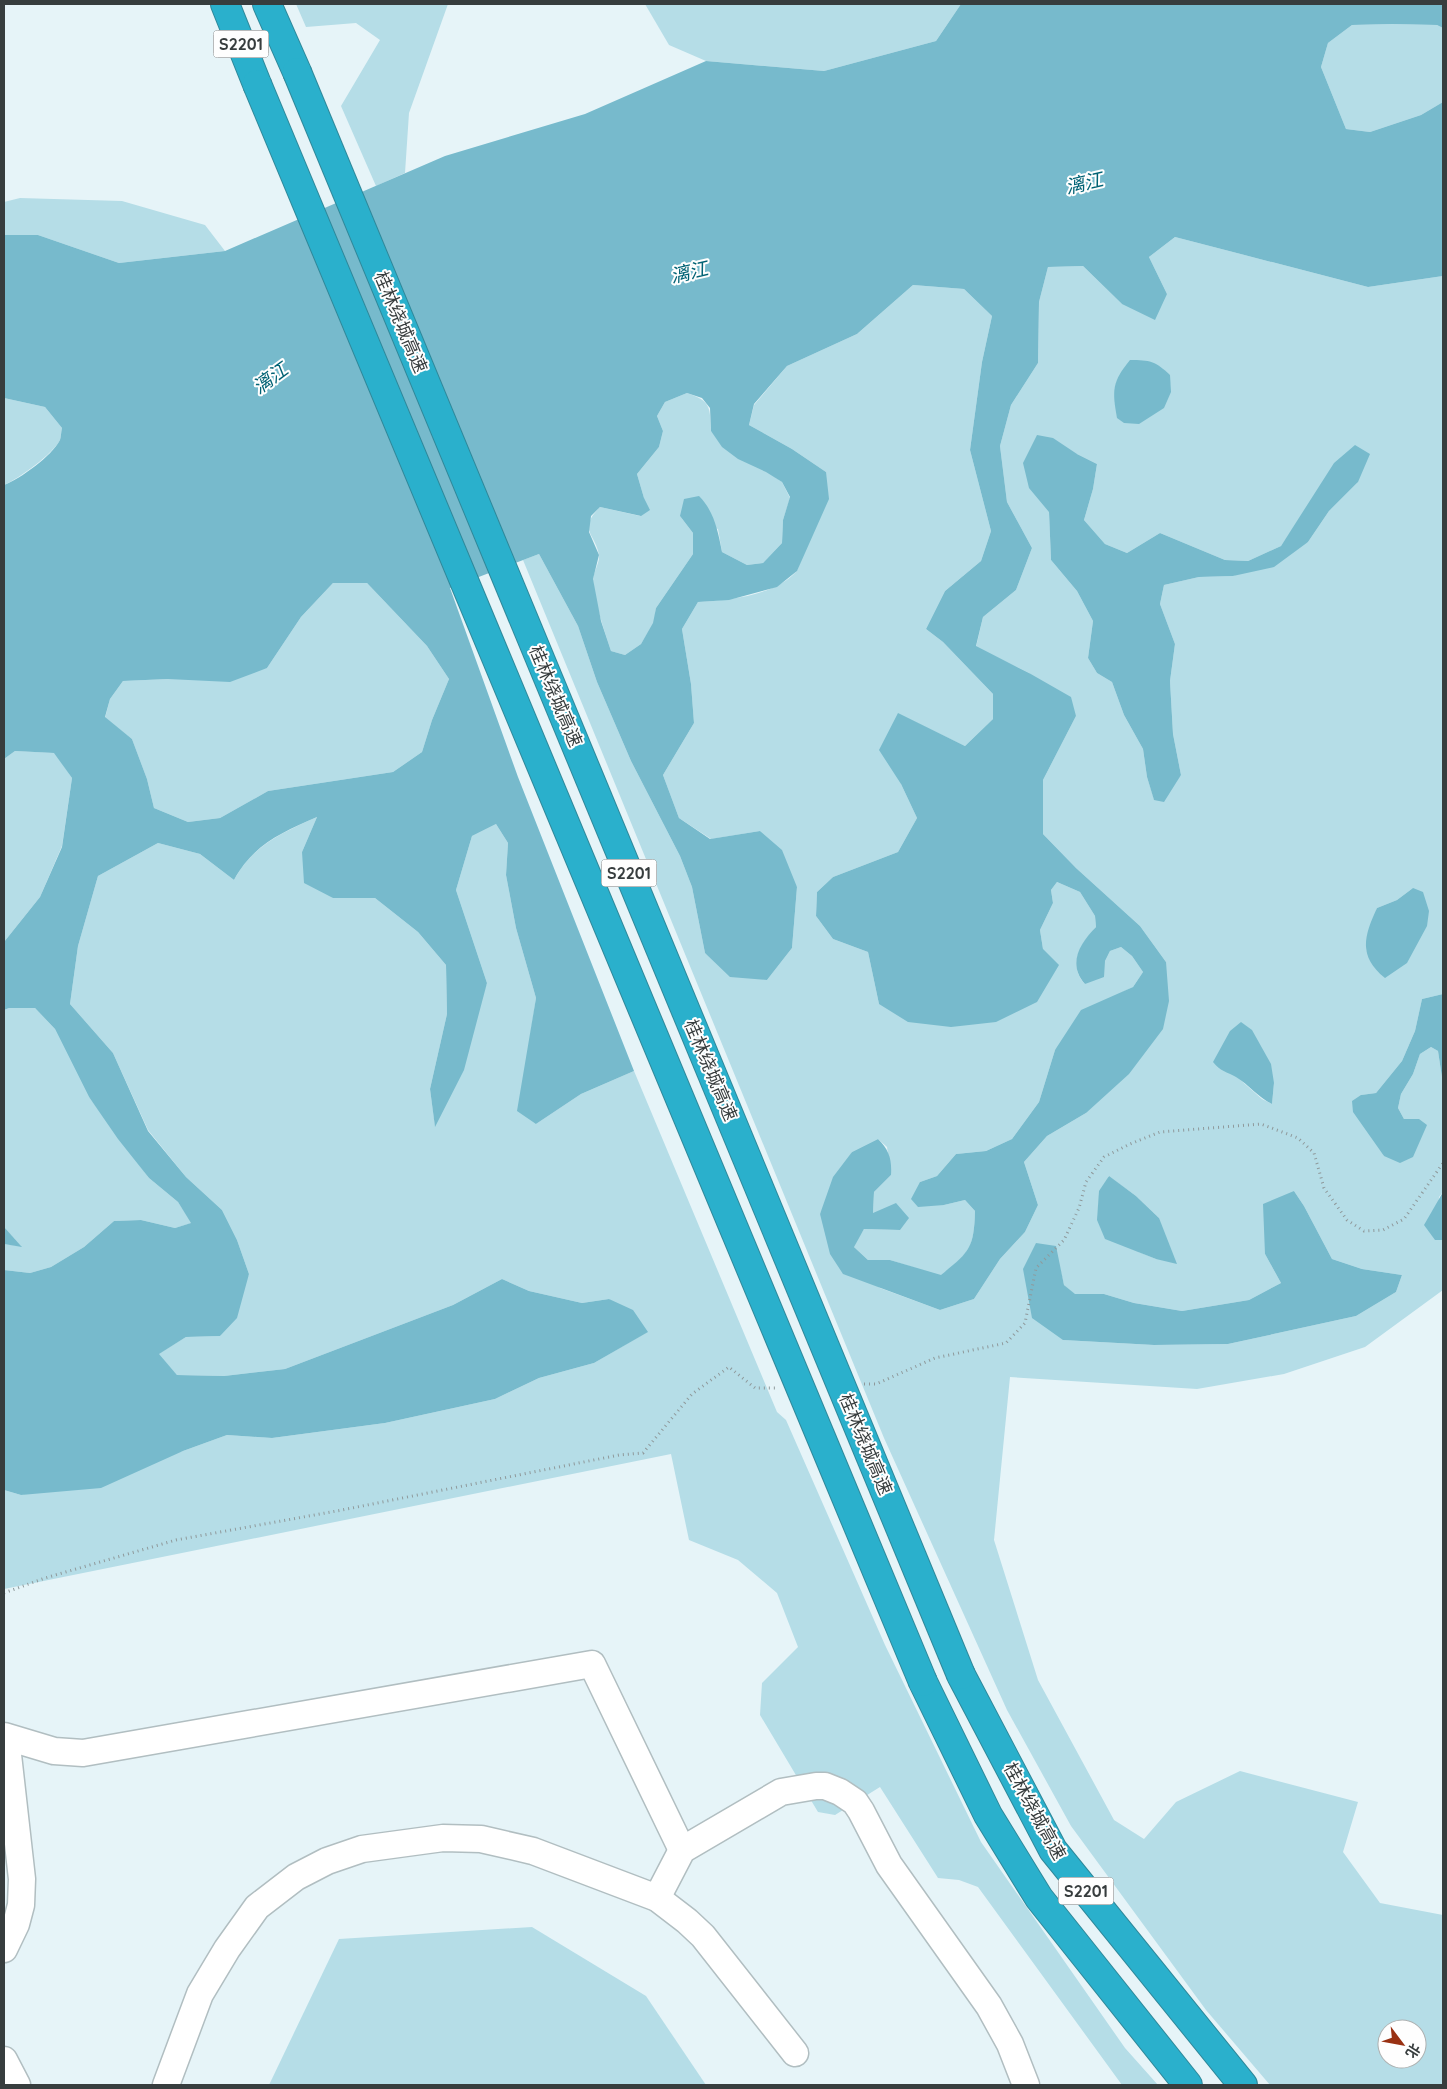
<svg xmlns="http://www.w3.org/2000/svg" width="1447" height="2089" font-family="Quicksand,'Noto Sans SC',sans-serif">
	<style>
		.green { fill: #b5dde7; fill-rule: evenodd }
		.water { fill: #77bacc; fill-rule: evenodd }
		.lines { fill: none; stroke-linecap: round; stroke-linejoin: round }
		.minor-casing { stroke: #b1bec1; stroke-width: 29 }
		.highway-casing { stroke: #2f889a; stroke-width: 30 }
		.path { stroke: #8f999b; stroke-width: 3; stroke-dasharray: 1 4; stroke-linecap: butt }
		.minor { stroke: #fff; stroke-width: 26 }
		.highway { stroke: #2ab0cc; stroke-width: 28 }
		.highway-bridge-casing { stroke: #2f889a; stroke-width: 30; stroke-linecap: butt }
		.highway-bridge { stroke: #2ab0cc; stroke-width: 28 }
		.labels { text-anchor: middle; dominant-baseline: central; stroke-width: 4; stroke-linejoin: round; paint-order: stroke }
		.shield { fill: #fefefe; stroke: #737778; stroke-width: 1 }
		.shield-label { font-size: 16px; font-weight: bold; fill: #373d3e }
		.street-label { font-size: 18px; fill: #373d3e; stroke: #fefefe }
		.water-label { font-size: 19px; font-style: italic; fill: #006274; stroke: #fefefe }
	</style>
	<rect width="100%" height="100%" fill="#e6f4f8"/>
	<g class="green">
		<path d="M296 4H448L409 113 405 173 376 186 341 106 380 40 356 23 306 27Z"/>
		<path d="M645 4H961L936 41 824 71 706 61 669 45Z"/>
		<path d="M1392 24 1437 25 1443 28V102L1421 115 1370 132 1346 129 1321 67 1328 43 1352 25Z"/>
		<path d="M20 198 122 201 205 225 225 251 119 263 38 235H4V202Z"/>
		<path d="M1175 237 1368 287 1443 276V994L1422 999 1415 1031 1402 1061 1376 1093 1361 1095 1384 1156 1419 1119H1404L1398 1108 1401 1094 1413 1074 1420 1054 1431 1047 1438 1051 1443 1084V1192L1439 1197 1435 1240H1443V1290L1365 1347 1284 1374 1197 1389 1010 1377 994 1540 1038 1680 1114 1820 1144 1839 1176 1802 1240 1771 1358 1802 1343 1852 1380 1903 1443 1915V2085H1270L1206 2010 1071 1826 1007 1710 884 1438 523 560 539 554 578 626 597 682 631 761 680 856 692 887 705 953 767 980 792 948 797 887 760 831 711 839 679 818 663 775 694 723 691 684 682 629 698 602C729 600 773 596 796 572 802 565 822 487 826 472L792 449 749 425 754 405 787 366 857 334 913 285 964 289 992 316 982 362 970 450 991 531 981 561 945 591 926 629 943 642 993 694V719L965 746 898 714 901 784 917 818 898 852 833 877 817 892 816 916 833 939 868 952 879 1004 1043 949 1040 930 1053 903 1051 890 1057 882 1080 892 1095 916 1096 927C1081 943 1067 965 1085 984L1105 961 1110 951 1121 947 1132 956 1143 972 1133 987 1109 999 1055 1050 1039 1102 1012 1139 986 1151 956 1154 937 1176 920 1182 944 1205 965 1200 975 1211C974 1250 969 1252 941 1276L890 1260H868L853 1246 864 1229 900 1230 873 1213 874 1192 891 1175 887 1147 878 1139 852 1152 820 1214 880 1288 940 1310 974 1299 1000 1259 1025 1232 1038 1205 1024 1162 1047 1136 1086 1113 1166 962 1140 926 1076 868 1043 834V780L1076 716 1029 673 976 647 983 617 1016 590 1032 548 1007 502 1000 446 1011 405 1038 363 1039 302 1048 267 1083 266 1122 304 1167 294 1149 257ZM1077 454 1097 464 1093 489 1084 520 1105 544 1127 553 1160 533 1225 560 1248 561 1281 546 1307 508 1358 482 1329 511 1308 542 1233 576 1199 577 1164 585 1160 604 1175 644 1170 681 1173 734 1181 775 1154 799 1147 777 1143 749 1124 715 1112 682 1097 673 1088 658 1093 621 1077 591 1051 560 1049 512ZM1413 888 1366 951 1377 908 1397 900ZM1237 1077 1274 1083 1272 1104 1262 1099ZM1108 1176 1136 1196 1159 1218 1156 1259 1139 1252ZM1294 1191 1304 1206 1332 1259 1362 1269 1402 1275 1396 1292 1356 1316 1228 1344 1154 1345 1063 1340 1060 1268 1064 1285 1075 1295 1104 1294 1134 1303 1182 1311 1249 1300 1281 1283 1265 1254ZM1387 2029H1417V2059H1387Z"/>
		<path d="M687 393C711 401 710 407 711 431L782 482 790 498 783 520 782 543 763 563 747 565 722 552 718 529 680 516 693 533V554L656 608 654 623 641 644 625 655 611 651C604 629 595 605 593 581 593 572 600 563 599 555 595 532 577 531 600 507L640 516 644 498 637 474 659 447 663 431 657 416 665 402Z"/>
		<path d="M4 398 45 407 62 428C61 432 61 437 60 440 53 454 18 479 4 485Z"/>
		<path d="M333 583H367L427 646 449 679 432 720 422 752 393 772 268 791 220 818 188 822 154 808 147 779 132 739 105 718 110 699 123 681 168 679 267 668 301 617Z"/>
		<path d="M15 751 55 753 72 778 62 846 40 897 4 942V759Z"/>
		<path d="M317 817 302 852 333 898H375L418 932 446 965 447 1014 430 1089 435 1126 487 983 456 890 472 836 496 824 508 843 506 875 516 928 536 998 528 1051 536 1124 581 1094 634 1071 777 1412 786 1420 885 1645 981 1842 1125 2048 1158 2085H1122L978 1887 959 1880 938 1878 880 1787 835 1815 818 1812 760 1715 762 1683 798 1647 777 1593 738 1560 689 1540 671 1454 4 1589V1490L21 1495 183 1451 227 1435 272 1438 385 1423 495 1399 539 1378 594 1363 647 1332 609 1299 582 1303 529 1291 502 1279 453 1305 285 1369 224 1376 177 1375 158 1354 186 1337 220 1336 249 1274 237 1240 222 1210 186 1177 148 1130 113 1053 70 1004 78 946 98 876 158 843 200 854 234 880C254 844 282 833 317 817Z"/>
		<path d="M9 1008H35L55 1029 89 1097 149 1178 178 1202 192 1223 175 1228 141 1220 114 1221 84 1247 51 1267 30 1273 4 1270V1244L21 1246 4 1227V1010Z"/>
		<path d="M532 1927 646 1996 706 2085H269L339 1939Z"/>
	</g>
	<g class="water">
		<path d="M961 4H1443V28L1437 25 1392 24 1352 25 1328 43 1321 67 1346 129 1370 132 1421 115 1443 102V276L1368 287 1175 237 1149 257 1167 294 1155 320 1122 304 1083 266 1048 267 1039 302 1038 363 1011 405 1000 446 1007 502 1032 548 1016 590 983 617 976 646 1029 673 1071 697 1076 716 1043 780V834L1076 868 1140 926 1166 962 1169 1001 1163 1029 1129 1074 1086 1113 1047 1136 1024 1162 1038 1205 1025 1232 1000 1259 974 1299 940 1310 843 1274 830 1254 820 1214 833 1177 852 1152 878 1139C889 1150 892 1159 891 1175L874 1192 873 1213 896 1203 909 1218 900 1230 864 1229 854 1247 868 1260H890L941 1275C969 1252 974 1249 975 1211L965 1200 944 1205 918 1207 911 1199 920 1182 937 1176 956 1154 986 1151 1012 1139 1039 1102 1055 1050 1081 1010 1133 987 1143 972 1132 956 1121 947 1110 951 1105 961 1104 977 1085 984C1067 964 1080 943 1096 927L1095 916 1080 892 1057 882 1051 890 1053 903 1040 930 1043 949 1059 965 1037 1002 996 1022 951 1027 908 1022 879 1004 868 952 833 939 816 916 817 892 833 877 898 852 917 818 901 784 879 750 898 713 965 746 993 719V694L943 642 926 629 945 591 981 561 991 531 970 450 982 362 992 316 964 289 913 285 857 334 787 366 754 404 749 425 792 449 826 472 829 499 797 571 777 587 729 600 698 602 682 629 691 684 694 723 663 775 679 818 710 839 760 831 782 850 797 887 792 948 767 980 730 977 705 953 692 887 680 856 631 761 597 682 578 626 539 554 450 588 518 777 634 1071 581 1094 536 1124 517 1111 536 998 516 928 506 875 508 843 496 824 472 836 456 890 487 983 464 1070 435 1127 430 1089 447 1014 446 965 418 932 375 898H333L304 883 302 852 317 817C281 833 254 844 234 880L200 854 158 843 98 876 78 946 70 1004 113 1053 148 1131 186 1177 222 1210 237 1240 249 1274 237 1318 220 1336 186 1337 159 1354 177 1375 224 1376 285 1369 453 1305 502 1279 529 1291 582 1303 609 1299 633 1310 648 1332 594 1363 539 1378 495 1399 385 1423 272 1438 227 1435 183 1451 101 1488 21 1495 4 1490V1270L30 1273 51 1267 84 1247 114 1221 141 1220 175 1228 191 1223 178 1202 149 1178 118 1139 89 1097 55 1029 35 1008H9L4 1010V942L40 897 62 847 72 778 54 753 15 751 4 759V485C20 479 52 456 60 440 61 437 61 432 62 428L45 407 4 398V235H38L119 263 225 251 445 156 585 114 706 61 824 71 936 41ZM687 393 702 398 710 408 711 431 722 447 738 459 766 472 782 482 790 497 783 520 782 543 763 563 747 565 722 552C718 531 714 511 699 496L684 499 680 516 693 533V554L656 608 653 623 641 644 625 655 611 651 601 621 593 579 599 555 589 532 591 516 600 507 641 516 650 510 644 498 637 474 659 447 663 431 657 416 665 402ZM333 583H367L427 646 449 679 432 720 422 752 393 772 268 791 220 818 188 822 154 808 147 779 132 739 105 717 110 699 123 681 168 679 230 682 267 668 301 617Z"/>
		<path d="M1130 360C1150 360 1155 361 1170 375L1171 392 1164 408 1139 424 1124 423 1117 418C1112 390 1112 382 1130 360Z"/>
		<path d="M1037 435 1053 438 1077 454 1097 464 1093 489 1084 520 1105 544 1127 553 1160 533 1225 560 1248 561 1281 546 1334 463 1355 445 1370 454 1358 482 1329 511 1308 542 1274 567 1233 576 1199 577 1164 585 1160 604 1175 644 1170 681 1173 734 1181 775 1164 802 1154 800 1147 777 1143 749 1124 715 1112 682 1097 673 1088 658 1093 621 1077 591 1051 560 1049 512 1029 488 1023 463Z"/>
		<path d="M1413 888 1423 892 1429 911 1427 926 1407 963 1385 978C1358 956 1364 936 1377 908L1397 900Z"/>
		<path d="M1443 994V1084L1438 1051 1431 1047 1420 1054 1413 1074 1401 1094 1398 1108 1404 1119H1419L1427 1125 1413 1157 1400 1163 1384 1156 1353 1112 1352 1101 1361 1095 1376 1093 1402 1061 1415 1031 1422 999Z"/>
		<path d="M1241 1022 1252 1030 1271 1064 1274 1083 1272 1104C1258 1097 1249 1085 1236 1077 1227 1072 1220 1071 1213 1062L1230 1031Z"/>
		<path d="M1109 1176 1136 1196 1159 1218 1177 1264 1156 1259 1105 1239 1097 1220 1099 1191Z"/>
		<path d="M1294 1191 1304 1206 1332 1259 1362 1269 1402 1275 1396 1292 1356 1316 1228 1344 1154 1345 1063 1340 1032 1318 1023 1269 1036 1243 1056 1246 1064 1285 1075 1294H1104L1134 1303 1182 1311 1249 1300 1281 1283 1265 1254 1263 1204Z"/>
		<path d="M1443 1192V1240H1435L1424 1225Z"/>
		<path d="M4 1227 5 1228 22 1247 4 1244Z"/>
	</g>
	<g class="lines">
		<g class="minor-casing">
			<g id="minor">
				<path d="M4 1736 54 1751 83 1753 592 1664 682 1850"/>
				<path d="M657 1898 682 1850 781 1792 816 1786H825L840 1792 855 1802 861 1811 889 1865 989 2006 1010 2044 1026 2085"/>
				<path d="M4 1949 16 1924 21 1905 22 1879 6 1737"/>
				<path d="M4 2060 17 2085"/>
				<path d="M166 2085 200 1994 227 1949 257 1907 296 1877 327 1861 362 1849 443 1838 481 1839 533 1851 657 1898 687 1921 703 1936 795 2053"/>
			</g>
		</g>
		<g class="highway-casing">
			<g id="highway">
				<path d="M225 4 257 84"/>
				<path d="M267 4 297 72"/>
				<path d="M961 1675 1053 1850 1243 2085"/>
				<path d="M923 1682 988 1815 1039 1898 1188 2085"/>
			</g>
		</g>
		<g class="path">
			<path d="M864 1384H876L935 1358 1006 1343 1025 1323 1036 1268 1064 1240 1079 1208 1086 1182 1104 1157 1130 1144 1160 1132 1261 1124 1298 1138 1314 1153 1324 1188 1347 1220 1364 1231 1383 1230 1404 1219 1443 1163"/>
			<path d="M4 1593 45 1578 176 1540 342 1510 619 1455 643 1453 692 1394 729 1367 755 1388H778"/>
		</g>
		<use href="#minor" class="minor"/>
		<use href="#highway" class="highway"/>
		<g class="highway-bridge-casing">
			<g id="highway-bridge">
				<path d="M297 72 961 1675"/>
				<path d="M257 84 923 1682"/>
			</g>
		</g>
		<use href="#highway-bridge" class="highway-bridge"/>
	</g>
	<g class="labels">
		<g class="shield">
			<rect x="213.5" y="30.5" width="55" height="27" rx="4"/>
			<rect x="601.5" y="859.5" width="55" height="27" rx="4"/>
			<rect x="1058.5" y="1877.5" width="55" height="27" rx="4"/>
		</g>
		<g class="shield-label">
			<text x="241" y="44">S2201</text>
			<text x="629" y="873">S2201</text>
			<text x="1086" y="1891">S2201</text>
		</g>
		<g class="street-label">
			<text transform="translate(401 322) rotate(67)">桂林绕城高速</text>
			<text transform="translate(556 696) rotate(67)">桂林绕城高速</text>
			<text transform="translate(711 1070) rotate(67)">桂林绕城高速</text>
			<text transform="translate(866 1444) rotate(67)">桂林绕城高速</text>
			<text transform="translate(1035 1811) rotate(61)">桂林绕城高速</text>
		</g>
		<g class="water-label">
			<text transform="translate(1084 183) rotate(-13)">漓江</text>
			<text transform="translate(689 272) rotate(-13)">漓江</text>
			<text transform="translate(270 378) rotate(-36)">漓江</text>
		</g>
	</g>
	<rect width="1447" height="2089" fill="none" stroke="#373d3e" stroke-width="10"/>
	<g transform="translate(1402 2044) rotate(122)"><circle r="24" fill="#fefefe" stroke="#aeb1b1"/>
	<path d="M0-4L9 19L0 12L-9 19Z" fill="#993113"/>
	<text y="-8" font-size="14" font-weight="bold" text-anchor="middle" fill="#373d3e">北</text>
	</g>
</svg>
